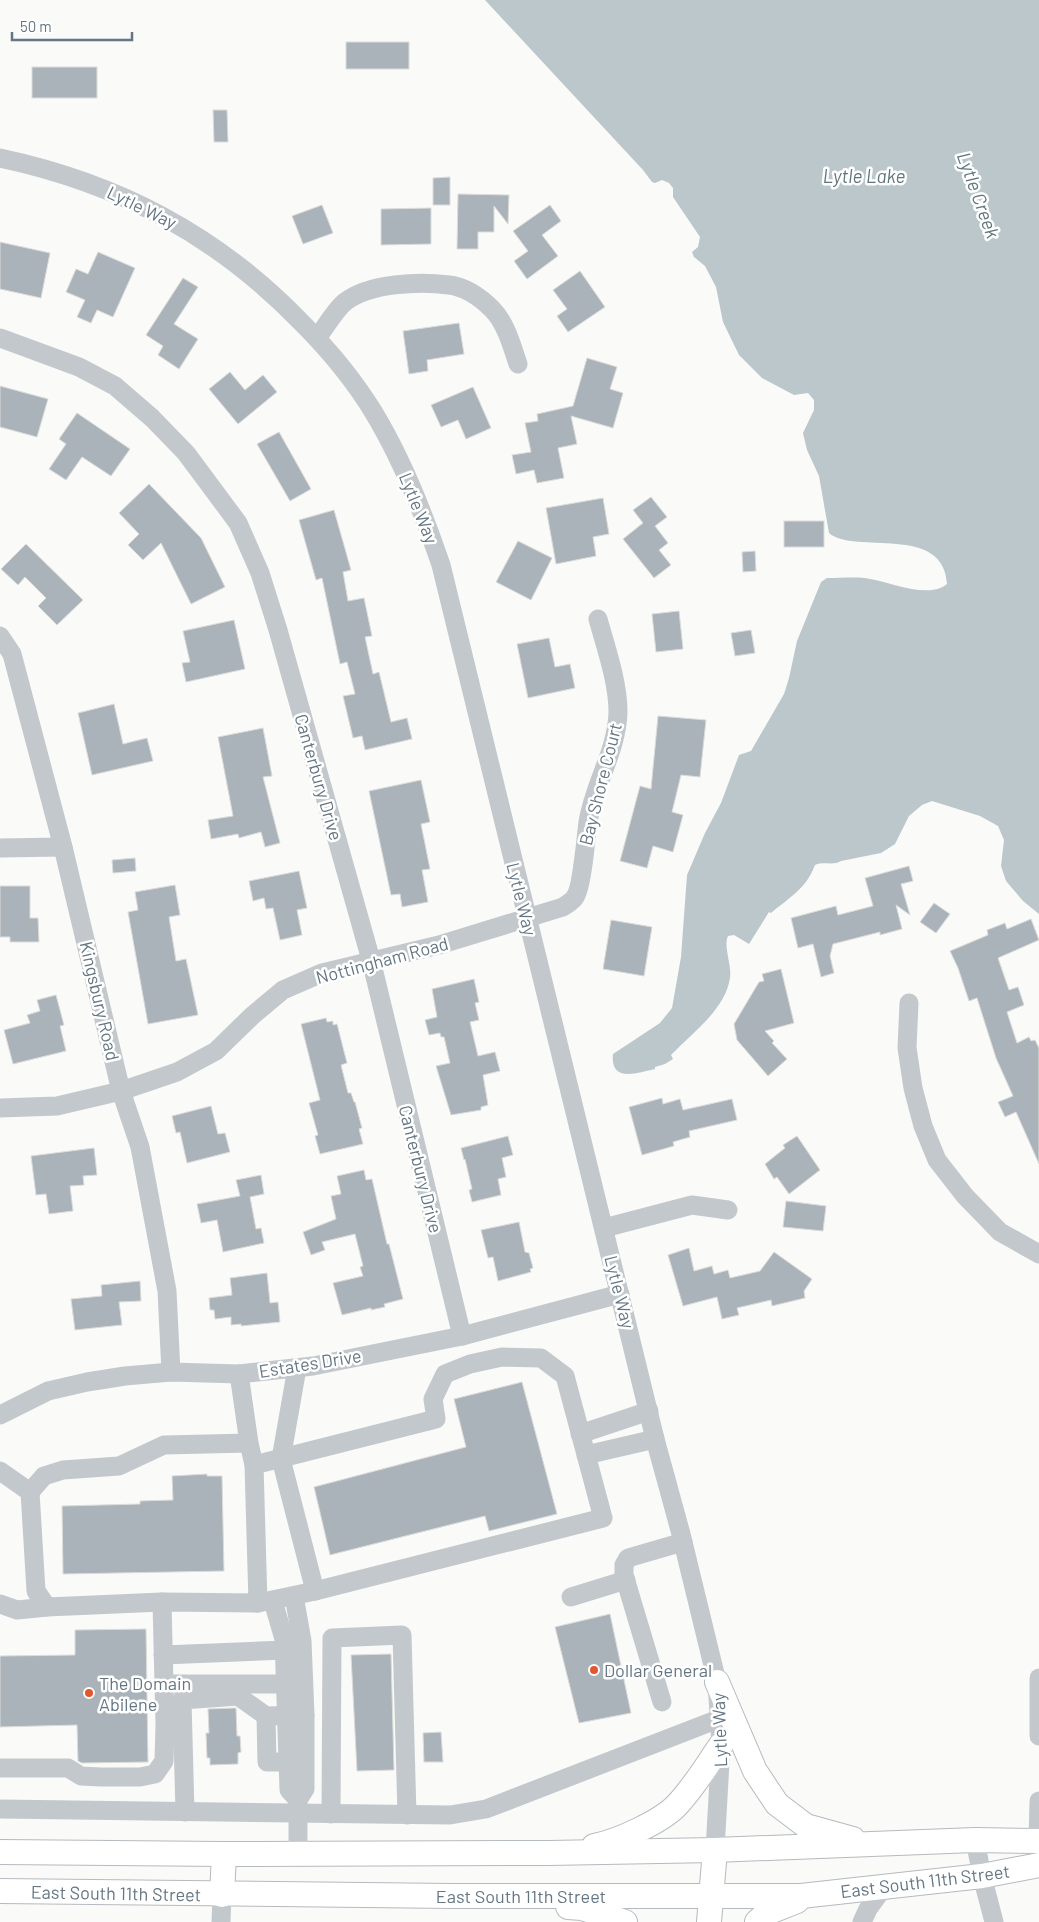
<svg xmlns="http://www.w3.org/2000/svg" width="1039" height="1922" font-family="Barlow,sans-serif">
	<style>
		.water { fill: #bbc7cb }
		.building { fill: #aab3b9; stroke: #dcdcda }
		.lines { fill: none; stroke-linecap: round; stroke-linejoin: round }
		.major-casing { stroke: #b5babe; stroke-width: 26 }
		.minor { stroke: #c3c8cc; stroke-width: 19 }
		.major { stroke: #fff; stroke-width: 24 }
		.poi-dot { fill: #e4572e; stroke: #fff; stroke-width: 2 }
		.labels { text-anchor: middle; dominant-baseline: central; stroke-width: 5; stroke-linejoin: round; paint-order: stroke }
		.street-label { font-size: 18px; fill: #657683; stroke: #fff }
		.poi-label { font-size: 18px; fill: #657683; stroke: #fff; text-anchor: start }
		.water-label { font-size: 19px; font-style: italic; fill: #60757c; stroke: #fff }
	</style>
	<rect width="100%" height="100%" fill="#fafaf8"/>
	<path class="water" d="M485 0H1039V914L1023 901 1006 881 1001 866 1004 840 998 826 980 816 932 801 922 805 909 816 895 844 881 853 841 861C833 866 824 861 815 865 806 889 790 897 771 913L769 912 749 944 734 935 728 936C723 946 732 965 730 978 725 1010 692 1033 671 1055L673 1059 665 1064 655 1067V1069C637 1073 610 1083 613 1054L660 1023 672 1008 681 957 687 875 705 833 721 803 739 755 751 751 784 694 789 678 797 641 821 582 827 578C839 578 853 577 865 578 888 581 928 600 947 584 944 523 854 555 829 533L819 476 807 450 803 433 814 410V400L808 393 794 395 762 378 739 355 723 322 716 287 705 266 694 257 692 252 698 247 700 237 673 197V188L669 183 662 180 655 183 652 182 643 170Z"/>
	<g class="building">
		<rect x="346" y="42" width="63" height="27"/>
		<rect x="32" y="67" width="65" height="31"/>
		<path d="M213 110H227L228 142H214Z"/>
		<path d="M450 177V205H433V178Z"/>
		<path d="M458 194 509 195 508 224 494 206V232H478V249H457Z"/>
		<path d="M322 205 333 233 303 244 292 216Z"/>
		<path d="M550 205 561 221 542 235 558 256 527 279 514 261 528 251 513 231Z"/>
		<path d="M431 208V244L381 245V209Z"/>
		<path d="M0 242 50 253 41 298 0 289Z"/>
		<path d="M98 252 135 268 113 317 97 310 91 323 77 317 85 300 66 292 76 269 88 274Z"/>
		<path d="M580 271 605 307 568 332 557 316 567 309 553 290Z"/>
		<path d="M183 278 198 287 174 324 198 339 179 369 158 355 163 346 146 335Z"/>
		<path d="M459 323 464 354 427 360 428 371 409 374 403 331Z"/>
		<path d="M587 358 617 367 610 389 623 393 613 428 571 416 577 444 558 448 564 478 537 483 534 470 516 474 512 455 531 452 525 423 538 421 537 414 573 406Z"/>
		<path d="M230 372 245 390 263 375 277 392 238 424 209 389Z"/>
		<path d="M0 386 48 399 37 437 0 427Z"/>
		<path d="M473 387 491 428 466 439 458 420 441 427 431 405Z"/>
		<path d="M77 413 130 449 111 476 82 457 66 480 49 469 66 444 59 439Z"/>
		<path d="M279 432 311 489 290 501 257 444Z"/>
		<path d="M149 484 201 538 225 587 191 604 161 543 143 560 128 545 139 534 119 513Z"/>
		<path d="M651 497 667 517 655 526 668 543 659 550 671 565 654 578 623 539 643 523 633 510Z"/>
		<path d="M603 498 609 534 593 537 596 556 556 564 546 508Z"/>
		<path d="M334 510 351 570 343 572 348 601 364 598 372 636 365 637 373 674 379 672 391 722 407 718 412 739 365 750 362 736 353 738 343 696 355 694 347 662 340 664 322 578 316 580 299 520Z"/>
		<rect x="784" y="521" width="40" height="26"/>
		<path d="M518 541 552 558 531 600 496 582Z"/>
		<path d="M26 544 83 600 57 625 38 606 46 598 25 577 18 585 1 569Z"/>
		<path d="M755 551 756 571 743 572 742 552Z"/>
		<path d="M679 611 683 649 656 652 652 614Z"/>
		<path d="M234 620 245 669 186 682 182 663 190 662 183 631Z"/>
		<path d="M751 630 755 653 735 656 731 633Z"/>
		<path d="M549 638 555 667 570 664 575 688 528 698 517 644Z"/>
		<path d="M114 704 123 744 147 738 153 761 92 775 78 713Z"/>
		<path d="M658 716 706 720 700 777 681 775 672 812 683 815 673 852 653 846 647 868 620 861 640 786 651 789Z"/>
		<path d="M263 728 272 776 263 777 280 843 265 847 261 832 239 838 238 834 211 839 208 820 233 816 218 737Z"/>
		<path d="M421 780 430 822 421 824 430 869 422 870 428 902 402 907 400 894 391 895 369 791Z"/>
		<path d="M135 858 136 871 113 873 112 860Z"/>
		<path d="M909 866 913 881 901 884 910 915 896 905 902 929 880 935V932L833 944 830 956 834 973 821 977 813 944 798 948 791 918 836 906 838 915 873 906 865 878Z"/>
		<path d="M299 871 307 908 297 910 302 935 280 940 273 908 266 909 264 898 253 901 249 881Z"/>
		<path d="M175 885 180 915 169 917 176 961 186 959 198 1015 148 1024 128 912 138 910 135 892Z"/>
		<path d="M0 886H30V918H38L39 942H10V937H0Z"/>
		<path d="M934 903 950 914 936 933 920 922Z"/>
		<path d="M1031 919 1039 940 998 958 1009 990 1018 987 1024 1005 1007 1012 1017 1043 1029 1037 1031 1041 1035 1040 1039 1048V1164L1016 1112 1005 1117 998 1102 1013 1096 996 1058 977 998 969 1001 958 968 950 951 988 935 987 930 1005 923 1007 929Z"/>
		<path d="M611 920 652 927 644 976 603 969Z"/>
		<path d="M781 969 794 1023 765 1031 774 1041 772 1043 787 1059 768 1076 737 1040 734 1024 759 982 764 981 762 974Z"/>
		<path d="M474 979 479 1002 475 1003 479 1020 470 1022 478 1056 495 1052 500 1071 483 1075 488 1105 481 1107V1110L451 1115 436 1066 450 1063 444 1037H441L440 1033 429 1035 425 1020 437 1017 432 989Z"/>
		<path d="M56 995 64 1025 60 1026 66 1051 13 1064 4 1030 30 1023 27 1015 40 1011 37 1000Z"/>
		<path d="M326 1018 327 1022 333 1021V1025L337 1024 347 1063 341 1065 348 1093H351L354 1102H355L362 1128 359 1129 363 1144 320 1154 315 1136 318 1135 309 1103 320 1100 301 1024Z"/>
		<path d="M662 1098 663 1104 680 1099 683 1110 732 1099 737 1120 689 1131 690 1137 673 1142 674 1146 642 1155 629 1107Z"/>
		<path d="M211 1106 218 1134 225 1133 230 1152 187 1163 180 1132 176 1133 172 1116Z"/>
		<path d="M508 1136 513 1155 502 1158 506 1177 498 1179 501 1195 472 1202 469 1190 472 1189 465 1159 464 1160 461 1148Z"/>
		<path d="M797 1136 820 1170 789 1194 777 1177 774 1179 765 1164 785 1148 783 1145Z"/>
		<path d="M94 1148 97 1175 83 1176 84 1185 70 1186 73 1211 49 1214 46 1194 36 1195 31 1156Z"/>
		<path d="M364 1170 366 1180 372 1179 387 1244H389L403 1299 384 1304 385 1307 371 1310V1308L342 1315 333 1283 363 1276 360 1267 363 1266 355 1234 322 1242 325 1250 311 1255 303 1232 336 1219 331 1196 341 1194 337 1176Z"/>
		<path d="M261 1175 264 1194 250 1197 256 1229 261 1228 264 1243 223 1252 217 1220 201 1223 197 1204 240 1196 236 1180Z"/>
		<path d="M786 1201 826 1206 823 1231 783 1227Z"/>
		<path d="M519 1222 525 1252 529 1253 533 1268 530 1269 531 1272 498 1281 493 1257 488 1258 481 1230Z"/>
		<path d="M689 1248 694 1271 712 1266 714 1274 728 1270 730 1278 760 1271 774 1252 812 1279 804 1291 805 1298 772 1306 771 1300 737 1308 739 1315 722 1319 717 1297 683 1306 668 1255Z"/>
		<path d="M267 1273 270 1303 278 1302 280 1322 241 1326V1324L231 1325V1317L215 1319 214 1310H210L209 1298 232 1295 230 1278Z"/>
		<path d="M140 1281 141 1301 119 1302 122 1325 75 1330 71 1299 102 1296 101 1285Z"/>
		<path d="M522 1382 557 1514 489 1531 485 1516 330 1555 314 1487 466 1447 454 1399Z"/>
		<path d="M207 1474V1476H222L224 1571 63 1574 62 1506 140 1504V1501L173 1500 172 1476Z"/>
		<path d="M610 1614 631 1713 579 1723 555 1627Z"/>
		<path d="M146 1629 148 1762 82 1763 78 1761 77 1725 0 1727V1656L75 1655V1630Z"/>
		<path d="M391 1654 394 1770 357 1771 351 1655Z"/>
		<path d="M236 1708 237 1736H240L241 1752 238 1753V1764L210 1765V1758H207L206 1733H209L208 1709Z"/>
		<path d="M441 1732 443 1762H424L423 1733Z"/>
	</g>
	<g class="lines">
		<g class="major-casing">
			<g id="major">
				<path d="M717 1682 755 1771 777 1804 806 1826 853 1839"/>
				<path d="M594 1846C616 1842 661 1822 677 1805 694 1787 707 1765 721 1745"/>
				<path d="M0 1852 224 1854 548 1853 715 1850 975 1840 1039 1841"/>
				<path d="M0 1891 452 1896H801L982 1876 1039 1865"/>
				<path d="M222 1895 224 1854"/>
				<path d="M568 1907 582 1908 625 1922"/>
				<path d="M709 1922 715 1850"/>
				<path d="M757 1922 767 1913 797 1901"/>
			</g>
		</g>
		<g class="minor">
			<path d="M0 158C118 183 217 235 301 322 328 349 354 380 374 413 403 461 423 512 441 565L655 1439 681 1534 717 1682 721 1745 715 1850"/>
			<path d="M0 338 79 367 115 386 152 418 186 453 238 523 260 573 278 630 371 960 462 1336"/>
			<path d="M317 338C325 328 335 310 345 302 369 283 420 281 449 285 465 287 481 298 492 309 506 323 512 346 518 364"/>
			<path d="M0 636 12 654 63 847 121 1091 140 1147 167 1291 171 1372"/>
			<path d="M0 848 63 847"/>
			<path d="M909 1003 907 1048 913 1088 923 1126 937 1160 965 1196 1000 1232 1039 1254"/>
			<path d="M0 1108 57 1106 121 1091 177 1072 216 1051 253 1015 283 990 322 973 439 945 563 907C567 904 573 901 575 897 582 888 586 837 588 822 594 784 617 751 618 712 618 682 606 648 598 619"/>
			<path d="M604 1228 692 1205 728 1210"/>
			<path d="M297 1368 281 1459 315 1591"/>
			<path d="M0 1415 48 1391 87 1382 125 1376 171 1372 239 1374 313 1366 462 1336 620 1294"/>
			<path d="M580 1434 649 1411"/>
			<path d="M586 1455 655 1439"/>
			<path d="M254 1465 436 1419 433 1399 445 1374 470 1364 502 1357 541 1358 565 1376 603 1518 315 1591 258 1603"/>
			<path d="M0 1471 30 1492 36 1591 47 1607"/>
			<path d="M30 1492 44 1476 63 1470 119 1466 164 1445 249 1443"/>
			<path d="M294 1596 302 1641 305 1715V1789L298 1800V1854"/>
			<path d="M571 1597 626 1580"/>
			<path d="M273 1601 284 1639 289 1790 298 1800"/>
			<path d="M0 1604 17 1610 47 1607 162 1602 258 1603 254 1465 249 1443 239 1374"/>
			<path d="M163 1655 285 1650 296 1648"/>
			<path d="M1039 1678V1736"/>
			<path d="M164 1684H286"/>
			<path d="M662 1702 624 1575V1565L628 1558 683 1542"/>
			<path d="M266 1716 267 1762H288"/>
			<path d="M0 1768H68L81 1776 101 1777H140L155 1774 164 1761 165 1725 162 1602"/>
			<path d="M0 1809 450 1815 486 1809 721 1718"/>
			<path d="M185 1812 182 1700 238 1696 266 1716 305 1715"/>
			<path d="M331 1814 332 1638 402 1635 407 1815"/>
			<path d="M975 1840 982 1876 994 1922"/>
			<path d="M1038 1841 1039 1801"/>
			<path d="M221 1922 222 1895"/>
			<path d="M862 1922 868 1909 884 1887"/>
		</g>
		<use href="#major" class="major"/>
	</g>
	<g class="poi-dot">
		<circle cx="594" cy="1670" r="5"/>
		<circle cx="89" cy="1693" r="5"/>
	</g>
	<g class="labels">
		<g class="street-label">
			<text transform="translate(142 207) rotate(26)">Lytle Way</text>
			<text transform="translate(419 508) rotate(68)">Lytle Way</text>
			<text transform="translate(319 777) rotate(74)">Canterbury Drive</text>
			<text transform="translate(600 784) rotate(-76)">Bay Shore Court</text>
			<text transform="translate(522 899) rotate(76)">Lytle Way</text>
			<text transform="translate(382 960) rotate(-15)">Nottingham Road</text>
			<text transform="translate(100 1001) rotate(77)">Kingsbury Road</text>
			<text transform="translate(421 1169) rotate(76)">Canterbury Drive</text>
			<text transform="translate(620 1292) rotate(76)">Lytle Way</text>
			<text transform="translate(310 1363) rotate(-9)">Estates Drive</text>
			<text transform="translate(719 1730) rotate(-92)">Lytle Way</text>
			<text transform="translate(925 1881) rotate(-7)">East South 11th Street</text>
			<text transform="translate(116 1893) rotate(1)">East South 11th Street</text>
			<text x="521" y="1896">East South 11th Street</text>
		</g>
		<g class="poi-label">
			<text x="604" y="1670">Dollar General</text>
			<text x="99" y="1683">The Domain<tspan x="99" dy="21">Abilene</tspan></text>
		</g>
		<g class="water-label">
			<text x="864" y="175">Lytle Lake</text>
			<text transform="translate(979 195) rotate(70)">Lytle Creek</text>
		</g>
	</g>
	<path d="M12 32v8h120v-8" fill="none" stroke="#657683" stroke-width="2.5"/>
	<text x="20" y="32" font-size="15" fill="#657683" stroke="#ffffff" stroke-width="4" paint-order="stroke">50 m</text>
</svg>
